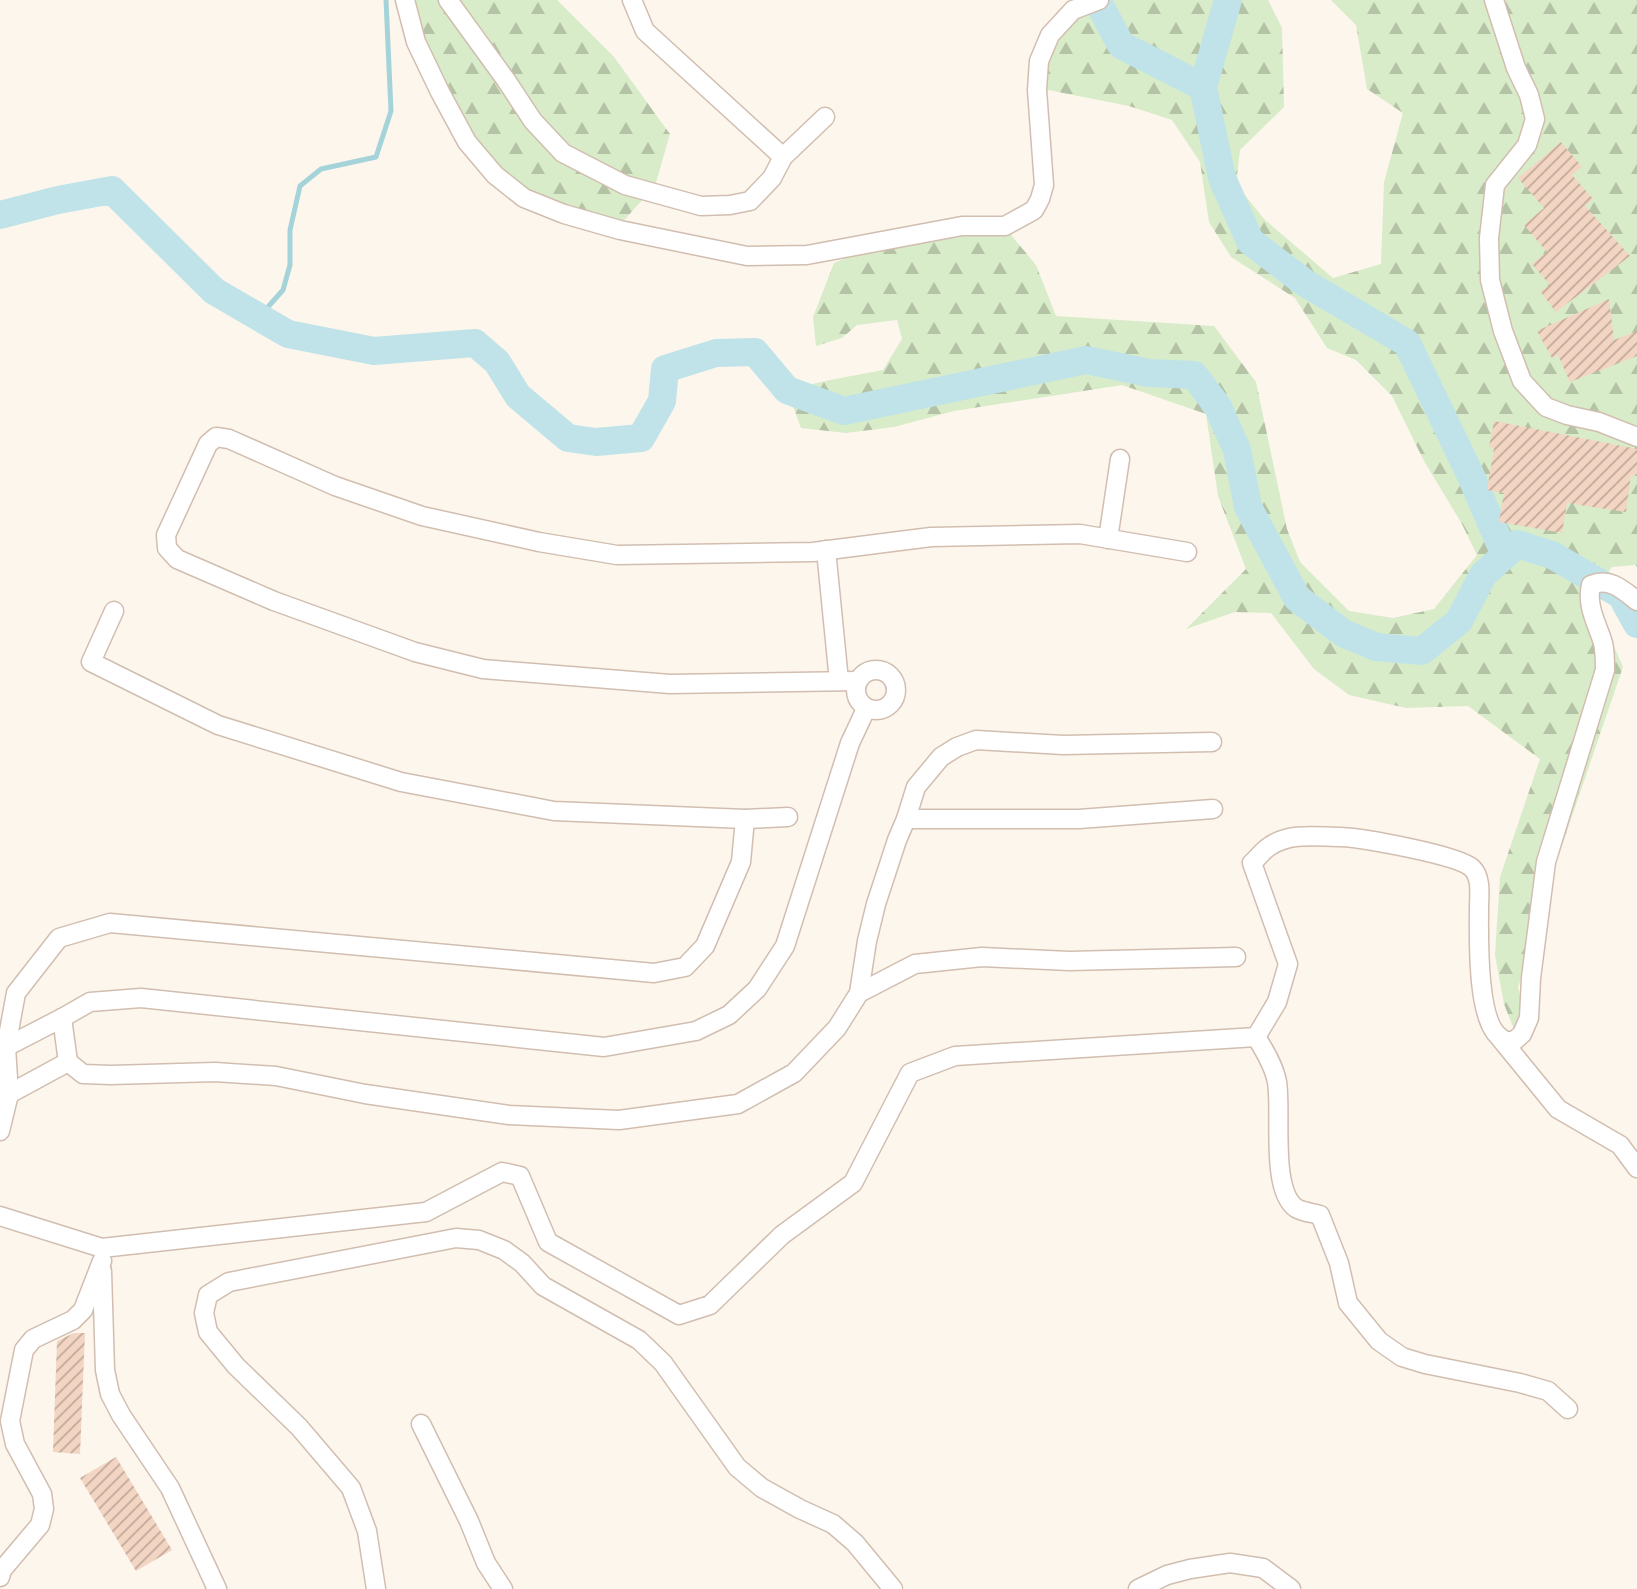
<svg xmlns="http://www.w3.org/2000/svg" width="1637" height="1589" font-family="Jost,sans-serif">
	<style>
		.forest { fill: url(#forest-firs) }
		.lines { fill: none; stroke-linecap: round; stroke-linejoin: round }
		.stream { stroke: #a5d3da; stroke-width: 5 }
		.river { stroke: #bfe3e8; stroke-width: 28 }
		.building { fill: url(#building-hatch) }
		.minor-casing { stroke: #d1beb0; stroke-width: 21 }
		.minor { stroke: #fff; stroke-width: 18 }
	</style>
	<defs>
		<pattern id="forest-firs" width="22" height="20" patternUnits="userSpaceOnUse" patternTransform="scale(2)"><rect width="22" height="20" fill="#d8ecc9"/><path d="M5 1l3.5 6h-7zM16 11l3.5 6h-7z" fill="#b4c2a5"/></pattern>
		<pattern id="building-hatch" width="6" height="6" patternUnits="userSpaceOnUse" patternTransform="scale(2)"><rect width="6" height="6" fill="#f3d5c3"/><path d="M-1 1l2-2M0 6l6-6M5 7l2-2" fill="none" stroke="#cab0a1"/></pattern>
	</defs>
	<rect width="100%" height="100%" fill="#fdf6ec"/>
	<g class="forest">
		<path d="M402 0H557L614 57 670 134 655 186 617 228 561 212 492 173Z"/>
		<path d="M1092 0H1268L1282 28 1284 107 1240 150 1236 184 1264 219 1333 278 1381 264 1384 182 1403 113 1367 89 1356 25 1331 0H1637V567L1635 565 1612 567 1591 595 1623 667 1553 872 1518 988 1528 1023 1519 1042 1504 1004 1495 955 1500 877 1540 759 1468 706 1406 708 1349 695 1314 669 1271 613 1235 612 1186 629 1246 569 1218 496 1206 414 1122 385 954 411 894 427 846 433 801 428 787 390 830 380 883 370 902 339 897 320 857 325 842 338 816 346 813 317 834 263 909 232 1002 224 1036 265 1056 316 1214 326 1256 382 1287 529 1300 562 1349 611 1393 618 1434 609 1477 555 1462 524 1424 461 1392 396 1356 360 1327 348 1295 298 1231 257 1209 222 1200 162 1172 120 1129 106 1033 87 1036 59Z"/>
	</g>
	<g class="lines">
		<path class="stream" d="M247 310 267 308 283 290 290 265V230L300 186 321 169 376 157 391 111 386 0"/>
		<g class="river">
			<path d="M1097 0 1121 45 1203 87 1222 178 1250 241 1305 283 1407 343 1470 474 1505 555"/>
			<path d="M1203 87 1228 0"/>
			<path d="M0 215 58 200 112 190 214 291 288 334 374 351 475 343 497 362 518 396 568 438 596 442 641 438 662 401 665 369 716 353 755 352 787 390 844 411 1086 360 1149 373 1194 375 1218 407 1237 450 1248 507 1297 598 1343 633 1376 647 1422 651 1459 621 1483 575 1517 544 1552 555 1621 595 1637 624"/>
		</g>
	</g>
	<g class="building">
		<path d="M1561 142 1582 167 1572 175 1593 199 1585 206 1630 256 1556 312 1540 291 1550 285 1532 264 1547 252 1524 225 1544 208 1518 178Z"/>
		<path d="M1609 299 1614 340 1637 331V356L1570 382 1558 355 1552 358 1537 331Z"/>
		<path d="M1494 421 1637 449V476L1631 475 1626 512 1567 503 1562 533 1499 522 1504 493 1487 490 1494 448 1489 447Z"/>
		<path d="M74 1333H85L80 1454 53 1452 57 1341Z"/>
		<path d="M116 1457 172 1550 136 1571 80 1478Z"/>
	</g>
	<g class="lines">
		<g class="minor-casing">
			<g id="minor">
				<path d="M405 0 416 42 440 92 467 142 495 175 524 198 564 214 620 230 747 256 807 255 962 226H1005L1034 210 1040 199 1044 185 1037 90 1039 61 1050 35 1073 10 1099 0"/>
				<path d="M448 0 506 80 533 121 563 153 625 185 701 206 730 205 750 201 772 178 783 157 825 117"/>
				<path d="M632 0 645 31 783 157"/>
				<path d="M1494 0 1516 68 1529 95 1535 119 1527 145 1495 185 1489 238 1490 280 1503 331 1522 381 1546 407 1567 415 1599 422 1637 437"/>
				<path d="M1108 539 1120 459"/>
				<path d="M826 550 839 681"/>
				<path d="M114 611 91 662 218 725 401 782 554 811 745 819 788 817"/>
				<circle cx="876" cy="690" r="20"/>
				<path d="M857 681 670 684 483 669 415 652 274 601 177 559 167 548 166 535 208 444 216 437 229 439 335 486 422 516 539 542 617 555 813 552 931 537 1080 534 1187 552"/>
				<path d="M906 819H1079L1213 809"/>
				<path d="M859 993 915 964 982 957 1069 961 1236 957"/>
				<path d="M62 1018 68 1062 83 1074 111 1075 215 1072 276 1076 365 1094 509 1115 619 1120 738 1104 794 1073 837 1028 859 993 867 941 876 904 897 840 906 819 916 787 941 757 957 747 976 740 1063 745 1212 742"/>
				<path d="M1256 1037C1265 1051 1274 1066 1277 1082 1282 1112 1270 1190 1296 1208 1302 1212 1313 1213 1320 1215L1339 1263 1348 1303 1379 1341 1402 1357 1425 1364 1520 1383 1548 1391 1568 1409"/>
				<path d="M1500 1038 1558 1109 1620 1145 1637 1168"/>
				<path d="M6 1047 62 1018 90 1002 141 998 604 1047 696 1031 729 1015 757 989 785 946 850 743 866 709"/>
				<path d="M0 1093 9 1094 68 1062"/>
				<path d="M0 1131 9 1094 6 1047 16 993 59 938 110 923 654 973 685 967 705 946 741 862 745 819"/>
				<path d="M0 1216 102 1248 426 1212 502 1172 520 1176 548 1242 679 1315 710 1305 782 1235 853 1183 910 1073 955 1056 1256 1037 1277 1002 1288 964 1252 863C1258 858 1263 850 1270 846 1291 832 1318 837 1341 837 1363 838 1458 855 1472 868 1482 878 1479 895 1479 909 1479 936 1476 1022 1501 1038 1504 1041 1509 1041 1513 1042L1522 1034 1529 1018 1531 978 1546 862 1605 670C1605 661 1605 651 1603 643 1597 623 1586 606 1591 585 1610 577 1623 590 1637 601"/>
				<path d="M102 1271 105 1370 110 1394 121 1415 170 1488 217 1589"/>
				<path d="M421 1424 469 1521 486 1563 503 1589"/>
				<path d="M0 1577 2 1570 40 1525 44 1509 42 1494 15 1444 10 1421 24 1350 33 1339 73 1320 83 1310 102 1261"/>
				<path d="M376 1589 367 1531 351 1488 299 1427 236 1366 208 1332 204 1313 208 1295 229 1282 456 1238 479 1240 504 1250 522 1263 543 1286 639 1340 663 1363 737 1467 762 1488 800 1509 833 1524 855 1543 893 1589"/>
				<path d="M1138 1589 1167 1575 1190 1569 1230 1563 1263 1568 1291 1589"/>
			</g>
		</g>
		<use href="#minor" class="minor"/>
	</g>
</svg>
